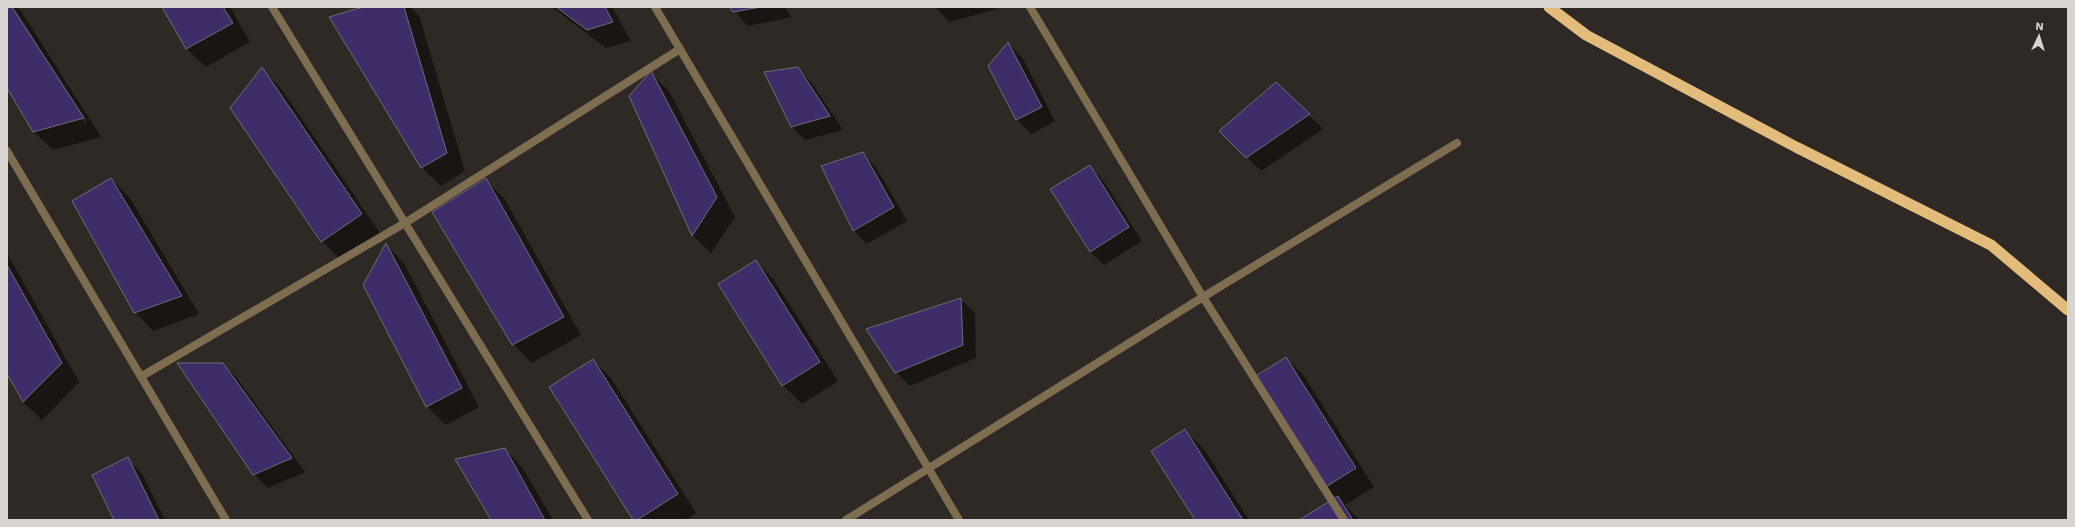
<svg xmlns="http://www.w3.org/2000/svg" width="2075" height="527" font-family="'Work Sans',sans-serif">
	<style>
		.shadow { fill: #0007; fill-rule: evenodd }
		.building { fill: #3f2d69; stroke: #6e6c74 }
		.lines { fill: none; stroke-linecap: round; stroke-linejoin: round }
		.service { stroke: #7e6d51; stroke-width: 8 }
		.trunk { stroke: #e3bc7c; stroke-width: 11 }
	</style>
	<rect width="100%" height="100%" fill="#2e2924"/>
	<g class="shadow">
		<path d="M7 7H17L21 11 101 137 53 150 34 132 7 86ZM15 13H17L87 122 85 123Z"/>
		<path d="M163 7H230L250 42 206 67 187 49Z"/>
		<path d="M366 7H410L419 15 465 171 441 186 422 168 330 18Z"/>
		<path d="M552 7H612L631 41 606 48Z"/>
		<path d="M731 7H785L792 17 748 26Z"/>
		<path d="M935 7H996L997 9 949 22Z"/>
		<path d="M1008 43 1022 57 1055 121 1031 134 1017 120 989 66Z"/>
		<path d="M797 68 811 82 843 130 805 140 792 127Z"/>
		<path d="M262 69 280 87 380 233 341 260 322 241Z"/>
		<path d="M651 73 669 91 735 217 711 253 692 235Z"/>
		<path d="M1276 83 1323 129 1261 171 1220 131Z"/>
		<path d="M862 154 876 167 907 221 867 244 854 231Z"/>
		<path d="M1090 166 1103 180 1142 241 1104 265 1090 252Z"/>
		<path d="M111 179 130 198 199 314 153 331 135 312Z"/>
		<path d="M486 180 504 198 581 335 532 363 513 344Z"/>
		<path d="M386 245 404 263 479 407 446 425 427 406Z"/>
		<path d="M7 253 79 382 42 420 23 402 7 371Z"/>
		<path d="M756 261 774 280 838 381 802 404 783 385 719 284Z"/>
		<path d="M961 300 975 313 976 358 910 386 896 372Z"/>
		<path d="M1286 358 1304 376 1374 487 1345 505 1359 520H1301L1333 500 1322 490Z"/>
		<path d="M592 360 611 378 696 513 685 520H634Z"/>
		<path d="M223 364 237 378 305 472 268 488 254 474Z"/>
		<path d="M1185 431 1204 449 1249 520H1196Z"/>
		<path d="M505 449 523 468 553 520H493Z"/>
		<path d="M127 459 141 472 165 520H116Z"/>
	</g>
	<g class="building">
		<path d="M7 7H12L84 118 33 132 7 88Z"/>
		<path d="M162 7H223L233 23 186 49Z"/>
		<path d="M363 7H404L447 153 421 168 329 17Z"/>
		<path d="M556 7H605L613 22 587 30Z"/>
		<path d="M729 7H761L733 12Z"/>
		<path d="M1008 42 1042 107 1016 120 988 66Z"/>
		<path d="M262 67 362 214 321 242 230 108Z"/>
		<path d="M798 67 830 116 791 127 764 72Z"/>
		<path d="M651 71 717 197 692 236 629 96Z"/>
		<path d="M1276 82 1310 114 1246 158 1219 131Z"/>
		<path d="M863 152 894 207 853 231 821 166Z"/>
		<path d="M1090 165 1129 227 1090 252 1050 189Z"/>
		<path d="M111 178 182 296 134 313 72 201Z"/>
		<path d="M486 178 564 317 512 345 432 212Z"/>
		<path d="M386 243 462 388 426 407 363 285Z"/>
		<path d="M756 260 820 362 782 386 718 284Z"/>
		<path d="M7 265 62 363 23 402 7 374Z"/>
		<path d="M961 298 963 345 895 373 866 329Z"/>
		<path d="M1286 357 1356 468 1321 490 1251 379Z"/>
		<path d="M593 359 678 494 637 520H633L549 387Z"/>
		<path d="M177 363H223L292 458 253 475Z"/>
		<path d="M1185 429 1243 520H1195L1151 451Z"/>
		<path d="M505 448 545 520H491L455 459Z"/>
		<path d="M128 457 159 520H114L92 475Z"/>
		<path d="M1338 496 1353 520H1299Z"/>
	</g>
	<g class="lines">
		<g class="service">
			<path d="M272 7 588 520"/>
			<path d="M655 7 959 520"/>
			<path d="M1030 7 1203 297 1344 520"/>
			<path d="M7 151 226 520"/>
			<path d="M142 376 405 223 680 49"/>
			<path d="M846 520 1203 297 1457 143"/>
		</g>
		<path class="trunk" d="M1549 7 1586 35 1796 147 1991 245 2068 310"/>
	</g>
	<rect width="2075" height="527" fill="none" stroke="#d8d4d1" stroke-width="16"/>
	<g transform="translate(2039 36) rotate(4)" stroke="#2e2924" stroke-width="3" paint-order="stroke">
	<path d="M0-3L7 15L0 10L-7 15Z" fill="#d8d4d1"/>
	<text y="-6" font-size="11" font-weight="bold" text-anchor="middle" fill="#d8d4d1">N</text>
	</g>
</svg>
